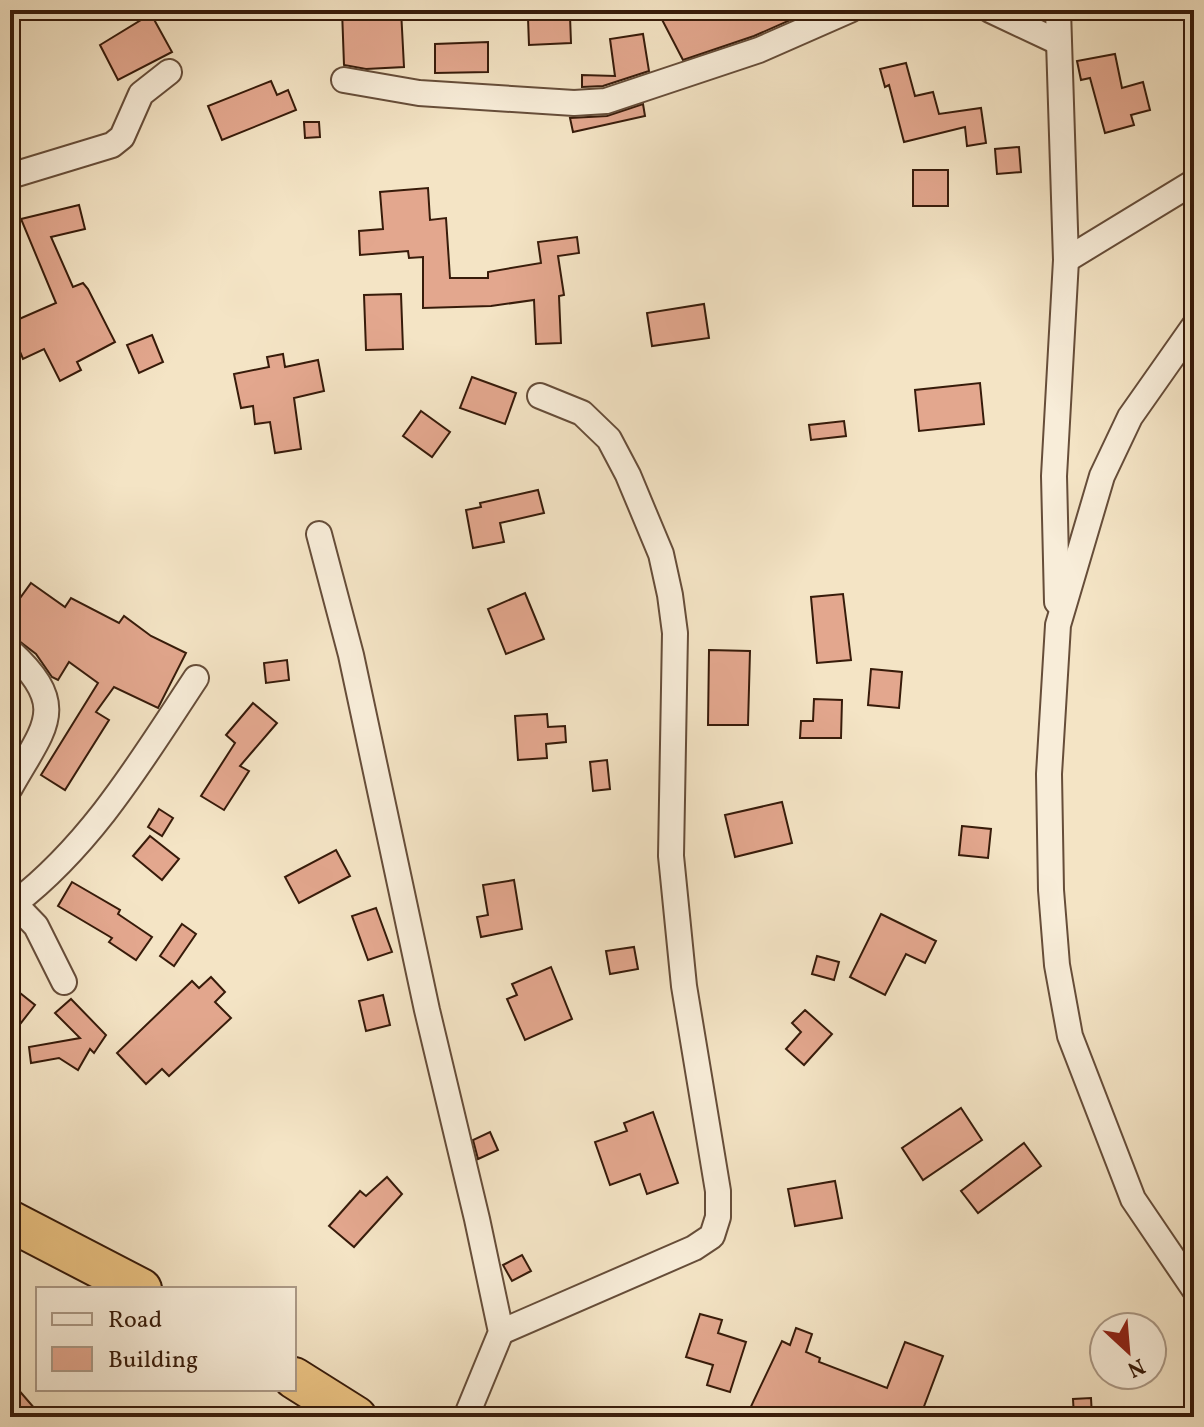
<svg xmlns="http://www.w3.org/2000/svg" width="1204" height="1427" font-family="Vollkorn,serif">
	<style>
		.building { fill: #e3a78e; stroke: #371b0a; stroke-width: 2 }
		.lines { fill: none; stroke-linecap: round; stroke-linejoin: round }
		.minor-casing { stroke: #664d39; stroke-width: 28 }
		.trunk-casing { stroke: #371b0a; stroke-width: 44 }
		.minor { stroke: #f8edd9; stroke-width: 24 }
		.trunk { stroke: #eac282; stroke-width: 40 }
	</style>
	<rect width="100%" height="100%" fill="#f4e4c5"/>
	<filter id="stains"><feTurbulence type="fractalNoise" baseFrequency=".0025" numOctaves="4"/><feColorMatrix values="0 0 0 0 .2 0 0 0 0 .09 0 0 0 0 .02 0 0 0 .5 -.17"/></filter>
	<radialGradient id="worn" r=".72"><stop offset=".6" stop-color="#630" stop-opacity="0"/><stop offset="1" stop-color="#630" stop-opacity=".3"/></radialGradient>
	<g class="building">
		<path d="M342 10H401L404 67 366 69 344 65Z"/>
		<path d="M657 10H813L754 36 683 60Z"/>
		<path d="M151 14 172 52 118 80 100 45Z"/>
		<path d="M570 16 571 43 529 45 528 18Z"/>
		<path d="M643 34 649 71 603 86 582 87V75L615 76 610 39Z"/>
		<path d="M488 42V72L435 73V44Z"/>
		<path d="M1115 54 1122 88 1143 82 1150 110 1131 115 1134 125 1105 133 1090 78 1081 80 1077 61Z"/>
		<path d="M906 63 915 96 933 92 939 114 981 108 986 143 967 146 965 127 904 142 889 85 885 87 880 69Z"/>
		<path d="M271 81 277 95 288 90 296 110 222 140 208 106Z"/>
		<path d="M643 104 645 116 573 132 570 118 607 116Z"/>
		<path d="M304 122H319L320 137 305 138Z"/>
		<path d="M1019 147 1021 172 997 174 995 149Z"/>
		<rect x="913" y="170" width="35" height="36"/>
		<path d="M428 188 430 220 446 218 450 278H488V272L541 263 538 242 577 237 579 253 558 256 564 295 559 296 561 343 536 344 534 300 491 306 423 308V257L409 258 408 251 360 255 359 231 383 229 380 192Z"/>
		<path d="M79 205 85 229 51 237 73 287 83 283 88 289 115 342 77 362 81 370 60 381 44 349 23 359 10 328V323L56 303 21 219Z"/>
		<path d="M401 294 403 349 366 350 364 295Z"/>
		<path d="M704 304 709 338 652 346 647 313Z"/>
		<path d="M152 335 163 362 139 373 127 345Z"/>
		<path d="M283 354 285 367 318 360 324 391 294 398 301 449 275 453 270 422 255 424 253 406 241 408 234 374 269 367 267 357Z"/>
		<path d="M472 377 516 393 505 424 460 408Z"/>
		<path d="M980 383 984 424 919 431 915 390Z"/>
		<path d="M421 411 450 432 432 457 403 436Z"/>
		<path d="M844 421 846 436 811 440 809 425Z"/>
		<path d="M538 490 544 513 500 523 504 542 473 548 466 510 481 507 480 503Z"/>
		<path d="M31 583 65 607 71 598 119 623 124 616 151 636 186 653 158 708 114 687 96 712 109 720 65 790 41 775 98 683 69 662 58 680 52 677 36 654 10 634V612Z"/>
		<path d="M525 593 544 639 506 654 488 609Z"/>
		<path d="M843 594 851 660 817 663 811 597Z"/>
		<path d="M709 650 750 651 748 725H708Z"/>
		<path d="M287 660 289 680 266 683 264 663Z"/>
		<path d="M871 669 902 672 899 708 868 705Z"/>
		<path d="M814 699 842 700 841 738H800L801 721H813Z"/>
		<path d="M253 703 277 723 240 766 249 771 224 810 201 796 235 743 226 735Z"/>
		<path d="M547 714 548 727 565 726 566 742 546 744 547 758 518 760 515 716Z"/>
		<path d="M607 760 610 789 593 791 590 762Z"/>
		<path d="M782 802 792 843 735 857 725 815Z"/>
		<path d="M159 809 173 818 162 836 148 827Z"/>
		<path d="M962 826 991 829 988 858 959 855Z"/>
		<path d="M150 836 179 859 162 880 133 856Z"/>
		<path d="M336 850 350 876 299 903 285 877Z"/>
		<path d="M514 880 522 929 481 937 477 917 488 915 483 885Z"/>
		<path d="M72 882 120 910 118 914 152 937 136 960 109 942 112 938 58 906Z"/>
		<path d="M376 908 392 952 368 960 352 916Z"/>
		<path d="M881 914 936 941 925 963 906 954 885 995 850 977Z"/>
		<path d="M182 924 196 934 174 966 160 956Z"/>
		<path d="M634 947 638 969 610 974 606 951Z"/>
		<path d="M817 956 839 962 834 980 812 974Z"/>
		<path d="M551 967 572 1019 525 1040 507 999 517 995 512 984Z"/>
		<path d="M211 977 225 992 215 1002 231 1018 169 1076 162 1069 146 1084 117 1053 192 981 199 988Z"/>
		<path d="M10 985 35 1005 10 1037Z"/>
		<path d="M383 995 390 1025 366 1031 359 1001Z"/>
		<path d="M71 999 106 1035 94 1053 90 1049 78 1070 59 1058 31 1063 29 1047 80 1038 55 1013Z"/>
		<path d="M805 1010 832 1034 804 1065 786 1049 801 1032 792 1023Z"/>
		<path d="M961 1108 982 1140 923 1180 902 1148Z"/>
		<path d="M653 1112 678 1183 647 1194 640 1174 610 1185 595 1142 627 1131 624 1123Z"/>
		<path d="M490 1132 498 1150 478 1159 473 1140Z"/>
		<path d="M1024 1143 1041 1166 978 1213 961 1191Z"/>
		<path d="M387 1177 402 1194 354 1247 329 1226 360 1191 366 1196Z"/>
		<path d="M835 1181 842 1218 795 1226 788 1189Z"/>
		<path d="M522 1255 531 1271 512 1281 503 1265Z"/>
		<path d="M700 1314 722 1320 718 1333 746 1342 730 1392 707 1385 713 1365 686 1357Z"/>
		<path d="M796 1328 812 1334 806 1352 820 1358 819 1362 887 1388 905 1342 943 1356 920 1417H746L782 1341 790 1345Z"/>
		<path d="M10 1380 42 1417H10Z"/>
		<path d="M1091 1398 1092 1417H1074L1073 1399Z"/>
	</g>
	<g class="lines">
		<g class="minor-casing">
			<g id="minor">
				<path d="M990 10 1058 42"/>
				<path d="M344 80 419 93 574 103 606 101 759 50 850 10"/>
				<path d="M10 176 112 145 122 137 141 94 169 72"/>
				<path d="M1066 260 1194 182"/>
				<path d="M1194 326 1130 417 1102 476 1058 625 1049 774 1051 890 1057 965 1070 1036 1133 1199 1194 1289"/>
				<path d="M319 534 351 655 427 1010 477 1219 501 1332 466 1417"/>
				<path d="M1057 602 1054 476 1066 260 1058 10"/>
				<path d="M10 651C71 707 44 727 10 788"/>
				<path d="M10 899 36 926 64 982"/>
				<path d="M15 903C93 843 143 758 196 678"/>
				<path d="M501 1332 694 1248 712 1236 718 1217V1191L684 986 671 856 675 633 670 595 661 554 628 475 609 439 582 413 540 396"/>
			</g>
		</g>
		<g class="trunk-casing">
			<g id="trunk">
				<path d="M10 1221 141 1289"/>
				<path d="M294 1378 356 1417"/>
			</g>
		</g>
		<use href="#minor" class="minor"/>
		<use href="#trunk" class="trunk"/>
	</g>
	<rect width="1204" height="1427" fill="none" stroke="#f4e4c5" stroke-width="40"/>
	<rect x="12" y="12" width="1180" height="1403" fill="none" stroke="#371b0a" stroke-width="4"/>
	<rect x="20" y="20" width="1164" height="1387" fill="none" stroke="#371b0a" stroke-width="2"/>
	<rect x="36" y="1287" width="260" height="104" fill="#f8edd9" stroke="#ab9986" stroke-width="2"/>
	<rect x="52" y="1313" width="40" height="12" fill="#f8edd9" stroke="#ab9986" stroke-width="2"/>
	<text x="108" y="1327" font-size="24" fill="#371b0a">Road</text>
	<rect x="52" y="1347" width="40" height="24" fill="#e3a78e" stroke="#ab9986" stroke-width="2"/>
	<text x="108" y="1367" font-size="24" fill="#371b0a">Building</text>
	<g transform="translate(1128 1351) rotate(154)"><circle r="38" fill="#f8edd9" stroke="#ab9986" stroke-width="2"/>
	<path d="M0-6L14 30L0 20L-14 30Z" fill="#8f2418"/>
	<text y="-12" font-size="22" font-weight="bold" text-anchor="middle" fill="#371b0a">N</text>
	</g>
	<rect width="100%" height="100%" filter="url(#stains)"/>
	<rect width="100%" height="100%" fill="url(#worn)"/>
</svg>
